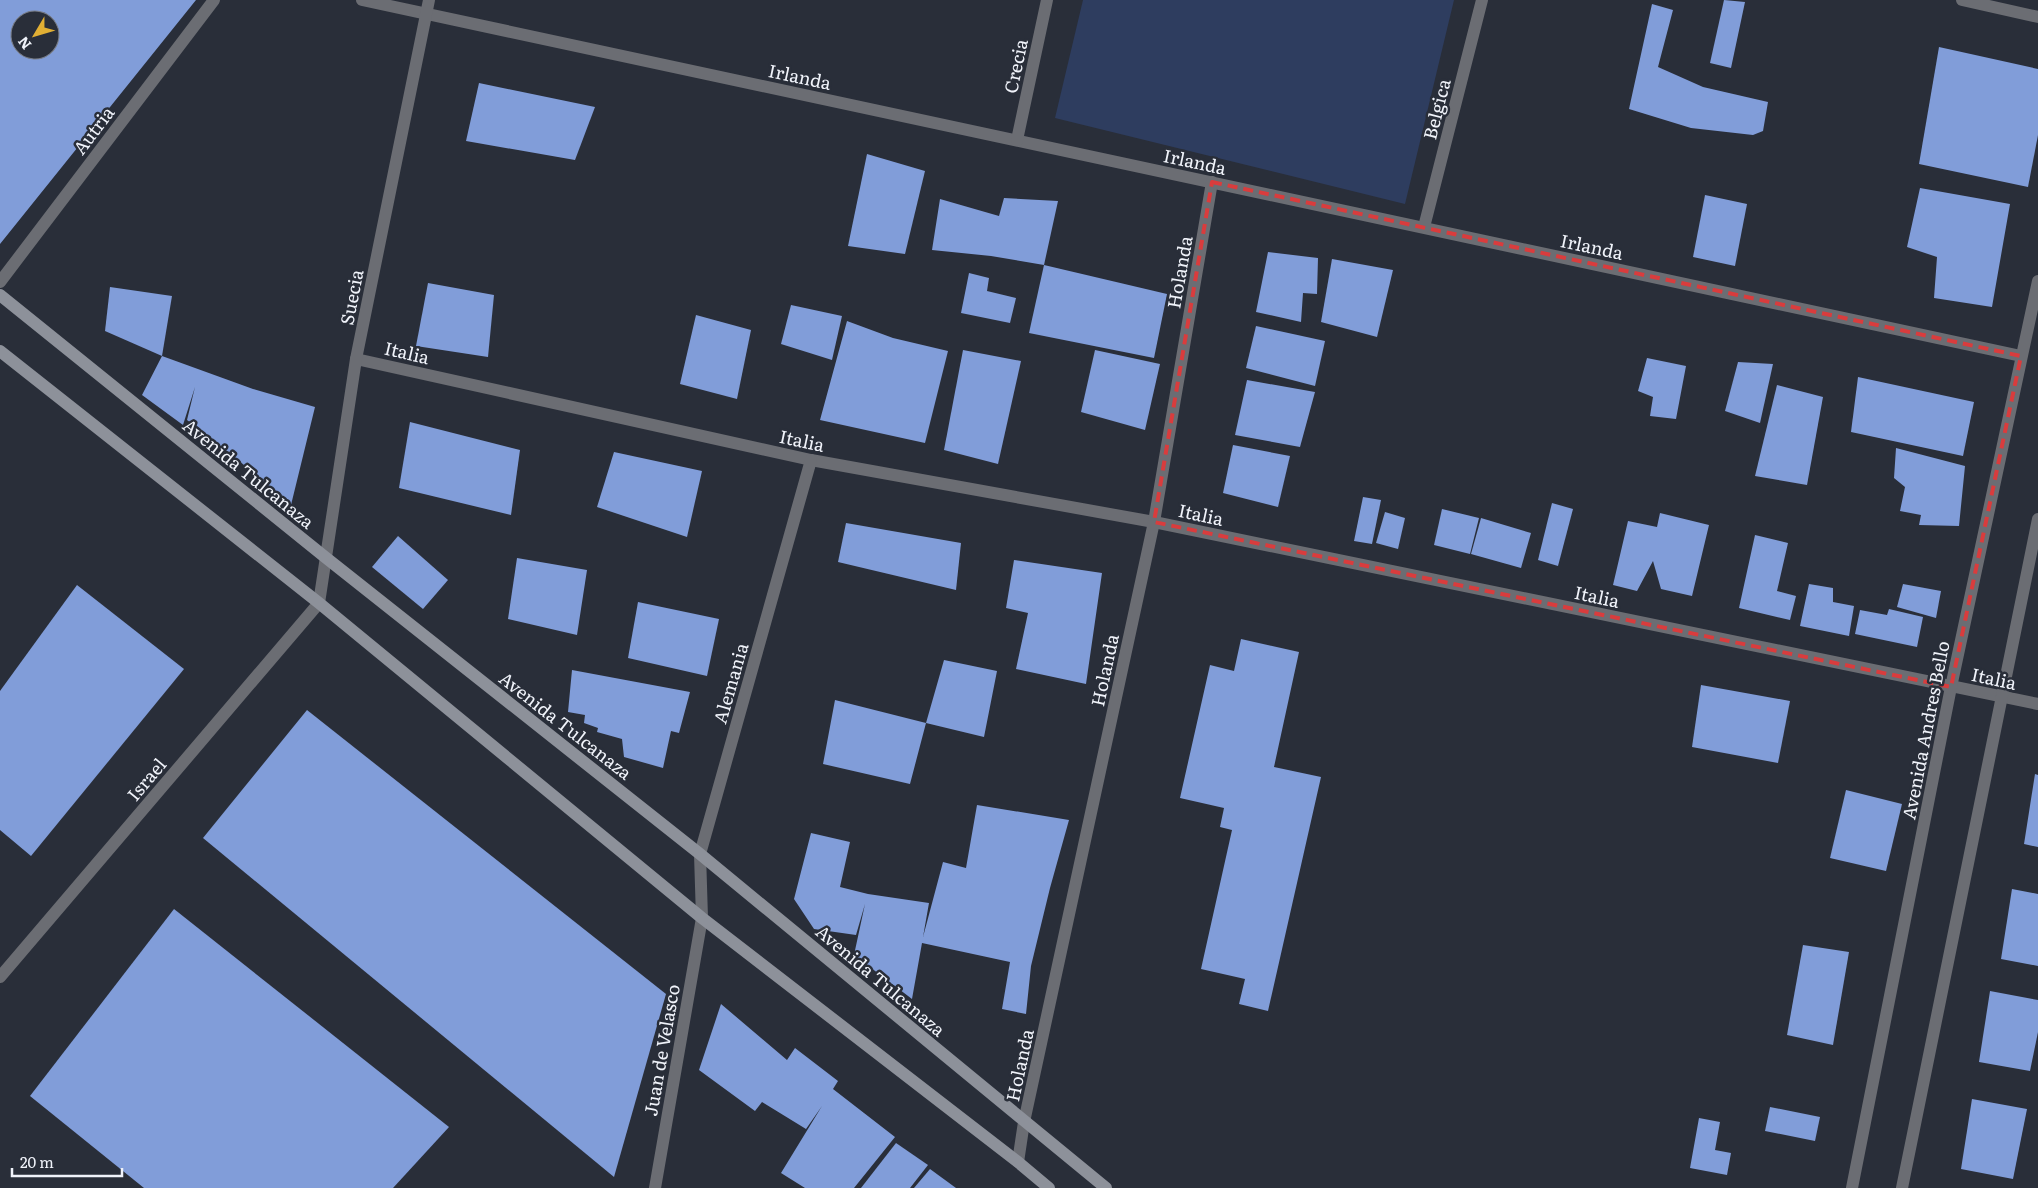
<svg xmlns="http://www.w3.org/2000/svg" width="2038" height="1188" font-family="Literata,serif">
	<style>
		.green { fill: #2e3d5f }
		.building { fill: #819dd9; fill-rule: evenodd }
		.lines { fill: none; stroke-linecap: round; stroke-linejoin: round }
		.street { stroke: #6b6d73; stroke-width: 12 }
		.secondary { stroke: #8d919a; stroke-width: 12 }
		.marked { fill: none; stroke: #d93c3d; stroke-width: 4; stroke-dasharray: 10 6; stroke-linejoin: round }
		.labels { text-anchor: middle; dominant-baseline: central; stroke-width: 5; stroke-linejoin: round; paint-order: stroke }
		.street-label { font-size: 18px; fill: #f0f3fa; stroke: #292e39 }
	</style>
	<rect width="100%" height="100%" fill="#292e39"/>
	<path class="green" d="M1083 0H1454L1405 204 1055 118Z"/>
	<g class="building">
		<path d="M0 0H196L0 244ZM20 20H50V50H20Z"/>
		<path d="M1724 0 1745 2 1731 68 1710 63Z"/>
		<path d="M1652 4 1673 10 1658 67 1703 87 1768 102 1763 131 1753 135 1691 128 1629 109Z"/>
		<path d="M1939 47 2038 69V135L2028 187 1919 164Z"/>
		<path d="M479 83 595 107 575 160 466 141Z"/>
		<path d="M867 154 925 171 905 254 848 246Z"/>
		<path d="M1920 188 2010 204 1992 307 1934 298 1937 257 1907 247Z"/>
		<path d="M1705 195 1747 204 1735 266 1693 257Z"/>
		<path d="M1004 198 1058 201 1044 265 991 256 932 250 940 199 999 216Z"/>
		<path d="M1268 252 1318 258 1317 294 1303 293 1301 322 1256 312Z"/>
		<path d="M1332 259 1393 270 1377 337 1321 322Z"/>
		<path d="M1044 265 1167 294 1154 358 1029 333Z"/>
		<path d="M969 273 989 278 987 291 1016 298 1010 323 961 313Z"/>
		<path d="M428 283 494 295 488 357 416 346Z"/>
		<path d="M110 287 172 296 162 356 105 331Z"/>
		<path d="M791 305 842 316 832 360 781 344Z"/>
		<path d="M696 315 751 330 737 399 680 384Z"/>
		<path d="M847 321 893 338 948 351 925 443 820 420Z"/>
		<path d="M1256 326 1325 341 1315 386 1246 368Z"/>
		<path d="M963 350 1021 361 998 464 944 450Z"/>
		<path d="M1095 350 1160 364 1145 430 1081 412Z"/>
		<path d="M162 356 253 389 315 407 291 505 231 454 187 420 195 387 183 425 142 395Z"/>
		<path d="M1647 358 1686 366 1676 419 1650 416 1653 397 1638 391Z"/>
		<path d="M1738 362 1773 364 1760 423 1725 411Z"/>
		<path d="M1858 377 1974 402 1963 456 1851 432Z"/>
		<path d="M1247 380 1315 392 1300 447 1235 435Z"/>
		<path d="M1777 385 1823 397 1807 485 1755 476Z"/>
		<path d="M410 422 520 450 511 515 399 488Z"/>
		<path d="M1233 445 1290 456 1278 507 1223 493Z"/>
		<path d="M1896 448 1965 466 1959 526 1919 525 1921 515 1900 511 1905 487 1894 478Z"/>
		<path d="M614 452 702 471 687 537 597 507Z"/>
		<path d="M1363 497 1381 500 1372 544 1354 541Z"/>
		<path d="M1552 503 1573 509 1558 566 1538 560Z"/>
		<path d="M1442 509 1479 518 1470 554 1434 545Z"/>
		<path d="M1385 512 1405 518 1398 549 1376 543Z"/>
		<path d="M1660 513 1709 525 1692 596 1661 589 1653 561 1637 591 1613 585 1628 521 1657 527Z"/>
		<path d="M1481 518 1531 533 1521 568 1471 554Z"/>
		<path d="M846 523 961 543 956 590 838 562Z"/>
		<path d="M1755 535 1788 543 1777 591 1796 596 1790 620 1739 608Z"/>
		<path d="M398 536 448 580 423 609 372 567Z"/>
		<path d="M517 558 587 570 577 635 508 619Z"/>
		<path d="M1014 560 1102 573 1086 684 1016 669 1028 613 1006 608Z"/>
		<path d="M1809 584 1833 588V602L1854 606 1849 636 1800 626Z"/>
		<path d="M1903 584 1941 591 1936 618 1897 607Z"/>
		<path d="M77 585 184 669 31 856 0 830V691Z"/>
		<path d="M638 602 719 619 707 676 628 658Z"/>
		<path d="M1889 609 1923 617 1917 647 1855 634 1860 610 1887 615Z"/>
		<path d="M1241 639 1299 652 1274 767 1321 777 1268 1011 1239 1004 1245 979 1201 969 1232 830 1220 827 1224 808 1180 798 1210 665 1234 671Z"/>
		<path d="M944 660 997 671 984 737 926 723 910 784 823 764 835 700 926 723Z"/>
		<path d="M572 670 690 692 679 733 671 731 663 768 624 757 622 739 597 732 598 728 584 723 585 715 568 712Z"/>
		<path d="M1701 685 1790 701 1778 763 1692 747Z"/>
		<path d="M307 710 666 994 614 1177 203 838Z"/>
		<path d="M2035 774 2038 775V847L2024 844Z"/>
		<path d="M1846 790 1902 804 1886 871 1830 858Z"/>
		<path d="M977 805 1069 820 1050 888 1031 966 1026 1014 1002 1009 1010 962 922 943 912 999 854 955 865 904 856 935 814 929 794 899 811 833 850 842 840 887 868 894 929 903 923 937 943 862 966 868Z"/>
		<path d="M2012 889 2038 894V966L2001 959Z"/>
		<path d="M174 909 449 1127 393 1188H144L30 1096Z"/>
		<path d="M1803 945 1849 952 1833 1045 1787 1035Z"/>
		<path d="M1990 991 2038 1000V1032L2030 1071 1979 1062Z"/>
		<path d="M721 1004 787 1060 795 1048 838 1081 833 1089 895 1137 854 1188H805L781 1173 822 1106 806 1129 762 1102 755 1111 699 1070Z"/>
		<path d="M1972 1099 2027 1109 2013 1179 1961 1169Z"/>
		<path d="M1770 1107 1820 1117 1815 1141 1765 1131Z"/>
		<path d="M1699 1118 1720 1122 1715 1150 1731 1153 1727 1175 1690 1168Z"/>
		<path d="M896 1143 928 1165 910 1188H861Z"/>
		<path d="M930 1169 956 1188H914Z"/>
	</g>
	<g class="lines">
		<g class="street">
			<path d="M362 0 2021 356"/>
			<path d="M1962 0 2038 17"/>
			<path d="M1017 140 1047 0"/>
			<path d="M1424 227 1482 0"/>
			<path d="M0 282 214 0"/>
			<path d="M356 359 811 460 1154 522 2038 704"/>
			<path d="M0 977 319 603 356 359 429 0"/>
			<path d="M1018 1162 1024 1122 1154 522 1212 182"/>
			<path d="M655 1188 702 918 700 854 811 460"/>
			<path d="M1852 1188 1951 687 2038 281"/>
			<path d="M1902 1188 2038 519"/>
		</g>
		<g class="secondary">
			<path d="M0 295 325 557 700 854 1106 1188"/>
			<path d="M0 351 319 603 702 918 1018 1162 1049 1188"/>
		</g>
	</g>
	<path class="marked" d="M1212 182 2021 356 1951 687 1154 522Z"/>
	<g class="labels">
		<g class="street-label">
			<text transform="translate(1015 66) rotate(-78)">Crecia</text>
			<text transform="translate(800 76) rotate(12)">Irlanda</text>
			<text transform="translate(1436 109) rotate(-76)">Belgica</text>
			<text transform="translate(93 130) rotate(-53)">Autria</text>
			<text transform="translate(1195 161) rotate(12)">Irlanda</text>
			<text transform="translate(1592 246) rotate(12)">Irlanda</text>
			<text transform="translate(1179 272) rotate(-80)">Holanda</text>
			<text transform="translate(351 297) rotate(-79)">Suecia</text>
			<text transform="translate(407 352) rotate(13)">Italia</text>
			<text transform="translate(802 440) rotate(12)">Italia</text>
			<text transform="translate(249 473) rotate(39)">Avenida Tulcanaza</text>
			<text transform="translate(1201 514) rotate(12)">Italia</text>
			<text transform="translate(1597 596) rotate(12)">Italia</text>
			<text transform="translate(1104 670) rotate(-78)">Holanda</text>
			<text transform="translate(1994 678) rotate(12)">Italia</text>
			<text transform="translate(730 683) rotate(-74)">Alemania</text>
			<text transform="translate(566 725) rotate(38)">Avenida Tulcanaza</text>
			<text transform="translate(1925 730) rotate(-79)">Avenida Andres Bello</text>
			<text transform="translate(146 779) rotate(-50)">Israel</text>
			<text transform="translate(881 980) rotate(40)">Avenida Tulcanaza</text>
			<text transform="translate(661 1050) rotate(-80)">Juan de Velasco</text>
			<text transform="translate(1019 1065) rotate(-78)">Holanda</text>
		</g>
	</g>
	<g transform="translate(35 35) rotate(232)"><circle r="24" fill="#292e39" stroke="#797d86"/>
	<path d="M0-4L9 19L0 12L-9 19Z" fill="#e1af34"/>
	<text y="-8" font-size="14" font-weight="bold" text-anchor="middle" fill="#f0f3fa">N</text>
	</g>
	<path d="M12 1168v8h110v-8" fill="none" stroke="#f0f3fa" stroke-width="2.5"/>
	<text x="20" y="1168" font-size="15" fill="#f0f3fa" stroke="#292e39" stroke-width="4" paint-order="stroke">20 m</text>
</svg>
